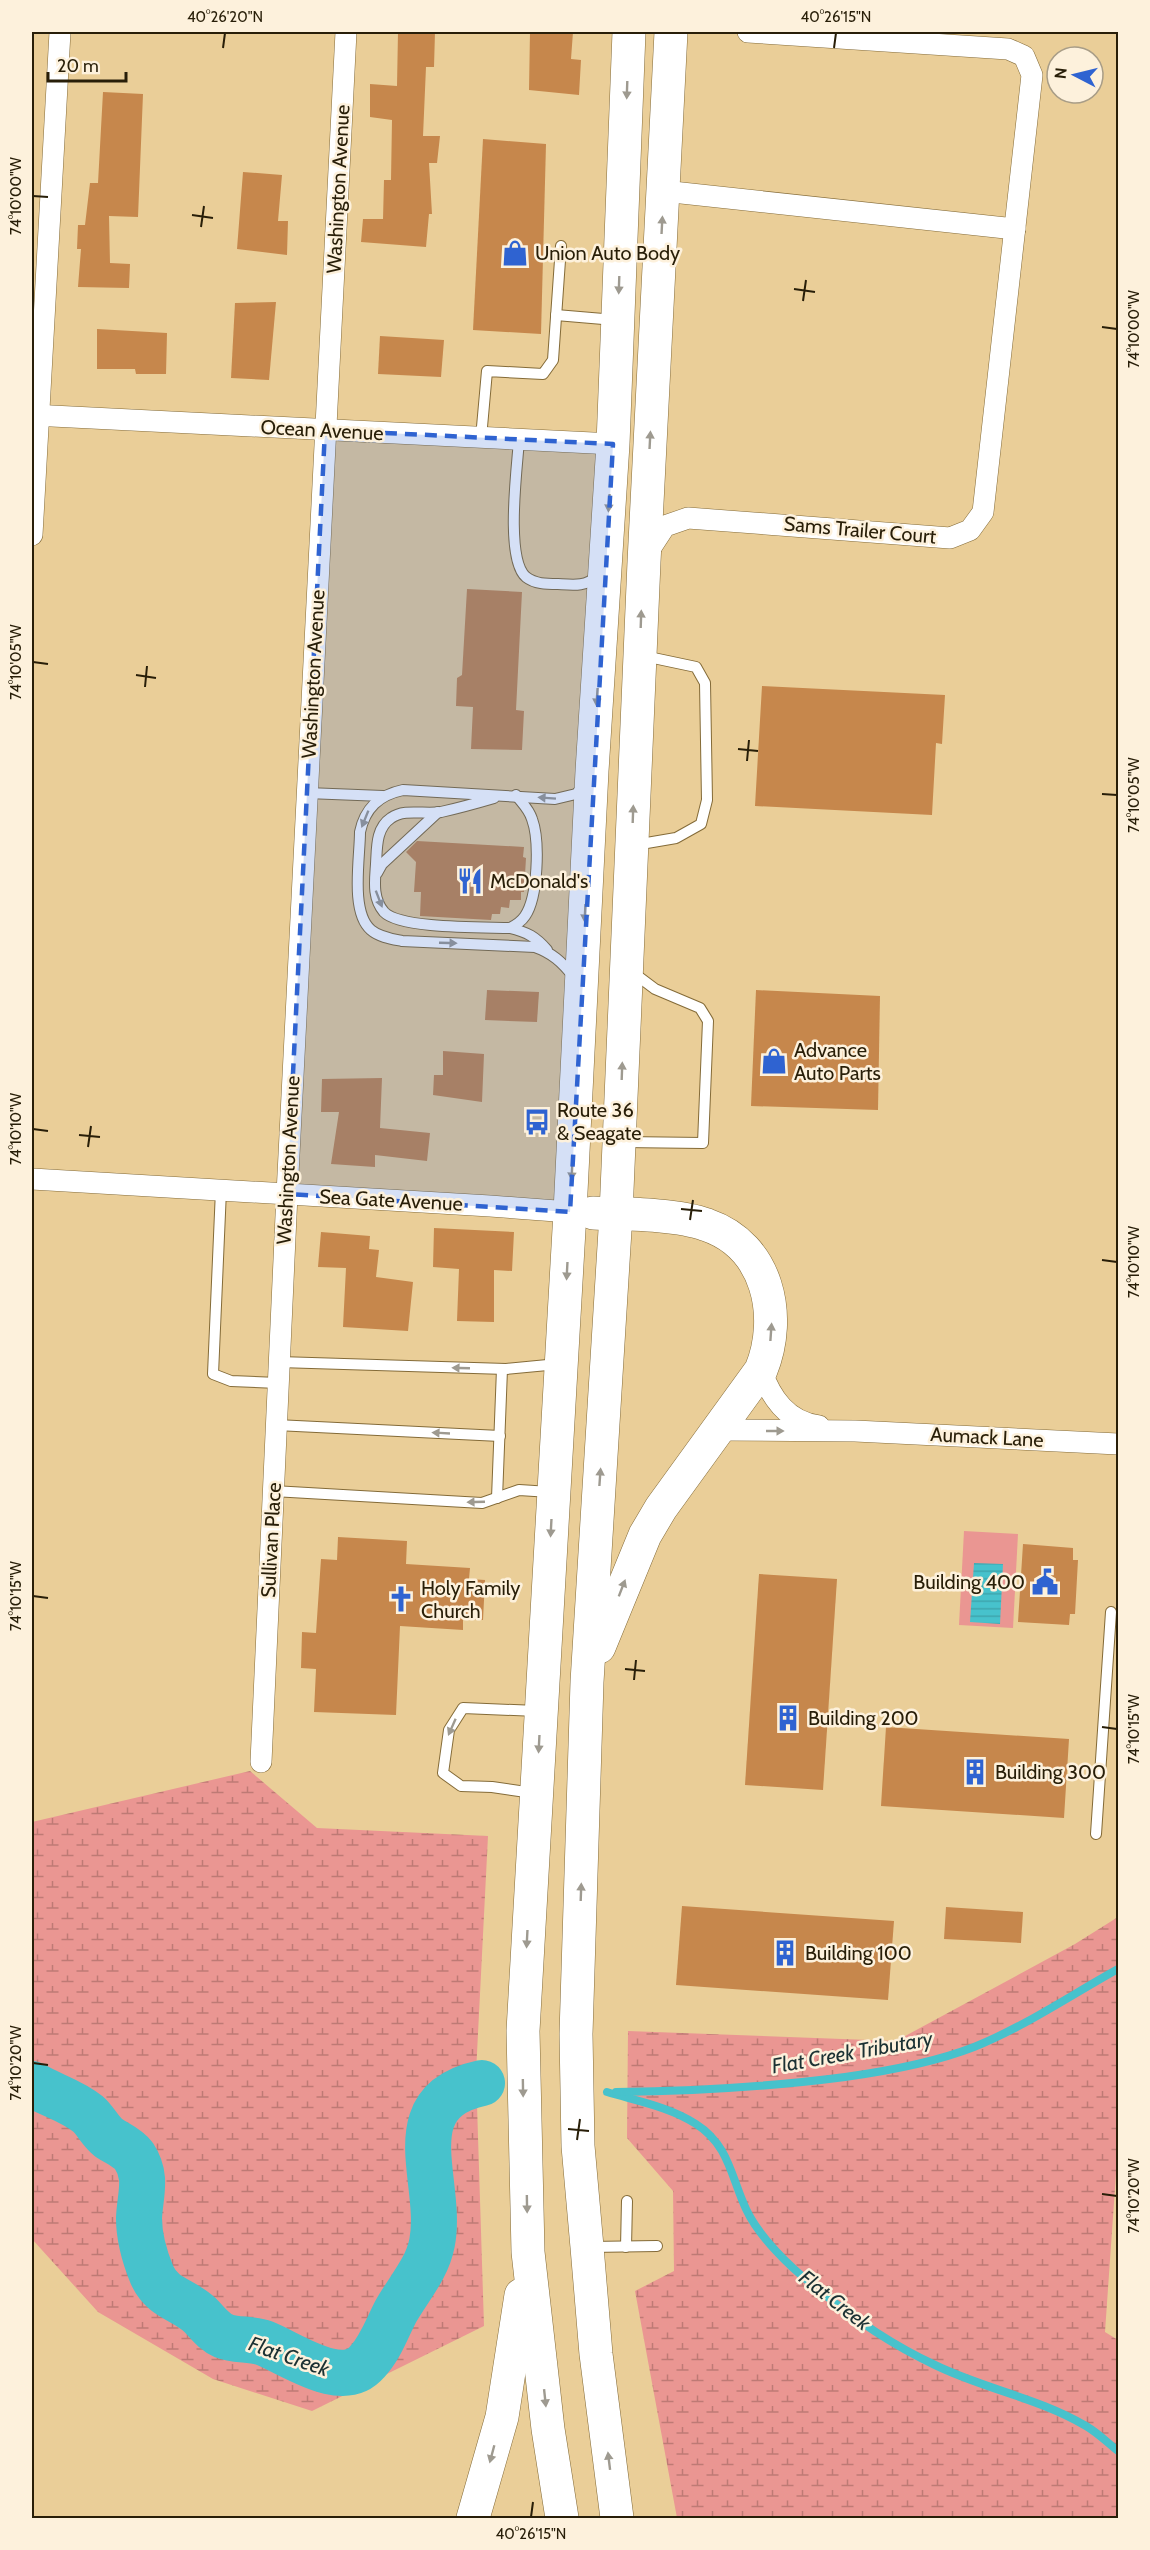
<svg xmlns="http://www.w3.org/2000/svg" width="1150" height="2550" font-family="Cabin,sans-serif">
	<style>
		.grass { fill: #ea9692 }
		.wetland { fill: url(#wetland-marsh) }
		.water { fill: url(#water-rules) }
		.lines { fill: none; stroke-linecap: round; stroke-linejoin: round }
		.stream { stroke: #47c2cc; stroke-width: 8 }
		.river { stroke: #47c2cc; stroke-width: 46 }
		.building { fill: #c6874c }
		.service-casing { stroke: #846b38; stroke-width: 12 }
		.minor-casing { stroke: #846b38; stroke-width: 22 }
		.trunk-casing { stroke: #846b38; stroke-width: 34 }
		.service { stroke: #fff; stroke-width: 10 }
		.minor { stroke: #fff; stroke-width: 21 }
		.trunk { stroke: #fff; stroke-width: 33 }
		.oneway { fill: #9e9a90 }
		.marked { fill: #2f63d1; fill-opacity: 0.2; stroke: #2f63d1; stroke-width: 4.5; stroke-dasharray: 12 8; stroke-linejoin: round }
		.ticks { fill: none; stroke: #281e08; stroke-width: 2 }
		.labels { text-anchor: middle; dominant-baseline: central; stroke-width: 5; stroke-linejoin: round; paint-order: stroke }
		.street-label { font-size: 20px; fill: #281e08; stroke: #fdf1dc }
		.poi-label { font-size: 20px; fill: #281e08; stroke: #fdf1dc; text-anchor: start }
		.water-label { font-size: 21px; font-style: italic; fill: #1b3133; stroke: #fdf1dc }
		.neatline { fill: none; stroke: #281e08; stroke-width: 2 }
		.ticks-label { font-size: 15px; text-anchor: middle; fill: #281e08 }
	</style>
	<defs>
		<pattern id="wetland-marsh" width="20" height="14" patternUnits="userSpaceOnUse" patternTransform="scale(1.5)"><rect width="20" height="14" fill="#ea9692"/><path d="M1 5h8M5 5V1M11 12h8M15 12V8" fill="none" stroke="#be7a75"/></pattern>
		<pattern id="water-rules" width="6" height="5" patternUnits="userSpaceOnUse" patternTransform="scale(1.5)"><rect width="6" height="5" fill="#47c2cc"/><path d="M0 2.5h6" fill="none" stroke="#3ea6ae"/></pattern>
	</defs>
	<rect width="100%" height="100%" fill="#eace98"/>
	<path class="grass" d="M964 1531 1018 1534 1013 1628 959 1625Z"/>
	<g class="wetland">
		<path d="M250 1771 317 1828 488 1836 476 2073 484 2326 312 2411 213 2379 98 2312 32 2239V1822Z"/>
		<path d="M1118 1917V2145L1105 2332 1118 2340V2518H677L635 2291 674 2271 673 2191 627 2138 628 2031 896 2041 1075 1944Z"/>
	</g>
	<path class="water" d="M974 1563 1003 1564 1000 1624 970 1622Z"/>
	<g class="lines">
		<g class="stream">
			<path d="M607 2092C637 2101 670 2107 696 2124 729 2145 731 2177 746 2209 759 2237 790 2267 814 2286 851 2317 892 2345 935 2365 984 2389 1039 2398 1086 2426 1098 2433 1108 2443 1118 2451"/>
			<path d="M616 2092C693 2091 769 2087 845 2077 888 2071 933 2063 974 2047 1024 2027 1071 1995 1118 1969"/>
		</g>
		<path class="river" d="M32 2084C50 2095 71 2100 88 2114 96 2121 100 2131 109 2138 118 2144 127 2147 134 2156 148 2177 140 2195 139 2218 139 2236 145 2258 152 2275 163 2299 183 2299 200 2315 208 2323 213 2331 224 2336 236 2341 251 2338 264 2343 292 2354 342 2391 367 2362 381 2347 387 2328 396 2311 409 2288 427 2269 432 2243 444 2182 393 2102 482 2083"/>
	</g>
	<g class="building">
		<path d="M398 32H435L434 67H426L423 136H440L437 163H429L432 214H429L426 247 361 242 363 219H383L384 180H391L392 120 370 117V84L397 86Z"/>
		<path d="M530 32H573L571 59 581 60 579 95 529 90Z"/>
		<path d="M103 92 143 94 138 217 109 216 110 263 130 264 129 288 78 287 81 249H77L78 225H85L90 183H98Z"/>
		<path d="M483 139 546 144 541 334 473 330Z"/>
		<path d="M243 172 282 175 278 221H288L287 255 237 249Z"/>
		<path d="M276 302 269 380 231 378 235 303Z"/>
		<path d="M97 329 167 333 166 374H136L135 369H97Z"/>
		<path d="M380 336 444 340 441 377 378 374Z"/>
		<path d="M467 589 522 592 516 710 524 711 522 750 471 749 473 707 456 706 457 678 462 675Z"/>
		<path d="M762 686 945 695 942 744 936 743 932 815 755 806Z"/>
		<path d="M417 841 524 847 523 857 526 858 524 892H521V900H510L509 908 501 907 500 914H492L491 920 420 916 421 892H414L416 862 406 852Z"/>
		<path d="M487 990 539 992 537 1022 485 1020Z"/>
		<path d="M756 990 880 996 878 1110 751 1106Z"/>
		<path d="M443 1051 484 1054 482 1102 433 1095 434 1075H443Z"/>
		<path d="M382 1078 380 1128 430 1133 427 1161 375 1155V1167L331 1164 339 1112H321L322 1079Z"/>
		<path d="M434 1228 514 1232 512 1271 494 1270V1322L457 1321 459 1269 433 1267Z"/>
		<path d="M321 1232 370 1236 369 1249 379 1250 376 1277 413 1282 408 1331 343 1327 346 1268 318 1267Z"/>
		<path d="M338 1537 407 1541 406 1564 470 1568 469 1579 485 1580 483 1620 463 1619V1630L400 1626 396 1715 314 1712 316 1669 301 1668 302 1632 316 1633 321 1559 337 1560Z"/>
		<path d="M1023 1544 1073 1548V1560H1078L1075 1614H1070L1069 1625 1018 1622Z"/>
		<path d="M759 1574 837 1579 823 1790 745 1785Z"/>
		<path d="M886 1727 1069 1739 1064 1818 881 1806Z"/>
		<path d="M682 1906 894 1921 888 2000 676 1985Z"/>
		<path d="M946 1907 1023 1912 1021 1943 944 1939Z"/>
	</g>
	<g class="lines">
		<g class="service-casing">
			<g id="service">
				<path d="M556 315 615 320"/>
				<path d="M481 438 487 371 543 374 553 360 561 246"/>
				<path d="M519 440C517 469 505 559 526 577 535 584 546 584 558 584 573 585 586 587 597 576"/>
				<path d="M307 793 383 796"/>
				<path d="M494 798C477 803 459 808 441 812 425 815 405 808 391 818 376 828 377 847 376 864 375 880 372 898 384 912 400 929 484 927 510 928 527 932 536 937 547 950"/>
				<path d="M635 845 676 838 701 824 707 800 705 683 696 667 644 656"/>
				<path d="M377 873 382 864 438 812"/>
				<path d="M510 928C516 925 521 922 525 916 538 897 540 841 532 819 529 809 522 803 516 795"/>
				<path d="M573 976C562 962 552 953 535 947L402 941C392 939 379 937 371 930 350 912 360 858 360 832 365 808 379 795 403 790L555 799 576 794 583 787"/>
				<path d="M623 1142 703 1143 708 1021 700 1008 655 989 631 971"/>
				<path d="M221 1190 213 1374 231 1381 278 1383"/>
				<path d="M279 1362 506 1369 558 1364"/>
				<path d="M276 1425 500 1436"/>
				<path d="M273 1491 482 1503 519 1490 550 1492"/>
				<path d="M497 1498 502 1369"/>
				<path d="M533 1793 492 1787 461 1786 443 1773 449 1730 463 1708 537 1711"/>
				<path d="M1096 1834 1111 1612"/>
				<path d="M590 2247 657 2246"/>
				<path d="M626 2247 627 2201"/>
			</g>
		</g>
		<g class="minor-casing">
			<g id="minor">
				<path d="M663 191 1015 229"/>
				<path d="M32 415 613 444"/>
				<path d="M32 535 60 32"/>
				<path d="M648 552 665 526 688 518 950 538 970 530 983 512 1032 75 1024 56 1008 49 748 32"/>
				<path d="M32 1179 490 1206 570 1212"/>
				<path d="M761 1370C771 1398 787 1422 819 1426"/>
				<path d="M717 1430 855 1431 1118 1444"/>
				<path d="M261 1762 287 1194 346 32"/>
			</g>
		</g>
		<g class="trunk-casing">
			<g id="trunk">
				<path d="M593 1213C625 1214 678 1214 707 1225 768 1246 783 1316 761 1370L661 1508 645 1535 599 1647"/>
				<path d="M473 2518 502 2417 521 2295"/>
				<path d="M562 2518 548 2429 528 2252 523 2031 570 1212 592 771 613 444 629 32"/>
				<path d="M617 2518 596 2354 587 2247 578 2146 576 2034 587 1682 616 1214 644 562 671 32"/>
			</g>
		</g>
		<use href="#service" class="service"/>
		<use href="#minor" class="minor"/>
		<use href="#trunk" class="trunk"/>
	</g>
	<defs><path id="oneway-solid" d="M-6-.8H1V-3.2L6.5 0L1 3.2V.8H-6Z" transform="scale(1.5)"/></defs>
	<g class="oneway">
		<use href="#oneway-solid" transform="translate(627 90) rotate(92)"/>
		<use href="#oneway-solid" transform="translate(662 225) rotate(-87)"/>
		<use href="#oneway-solid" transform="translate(619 285) rotate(92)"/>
		<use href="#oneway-solid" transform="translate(650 440) rotate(-87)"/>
		<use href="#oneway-solid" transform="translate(609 503) rotate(94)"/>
		<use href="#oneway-solid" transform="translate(641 619) rotate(-88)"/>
		<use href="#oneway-solid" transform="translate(597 697) rotate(94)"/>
		<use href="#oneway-solid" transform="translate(547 798) rotate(-176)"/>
		<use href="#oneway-solid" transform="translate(633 814) rotate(-88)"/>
		<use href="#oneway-solid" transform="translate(365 819) rotate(112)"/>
		<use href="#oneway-solid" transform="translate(379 899) rotate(69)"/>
		<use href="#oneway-solid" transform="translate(585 913) rotate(93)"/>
		<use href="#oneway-solid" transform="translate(448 943) rotate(2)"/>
		<use href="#oneway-solid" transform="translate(622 1071) rotate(-88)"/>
		<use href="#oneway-solid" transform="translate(572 1171) rotate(93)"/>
		<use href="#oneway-solid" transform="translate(567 1271) rotate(93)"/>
		<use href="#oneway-solid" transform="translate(771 1332) rotate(-86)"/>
		<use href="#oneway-solid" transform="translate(461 1368) rotate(-178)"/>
		<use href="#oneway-solid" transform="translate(775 1431)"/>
		<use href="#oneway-solid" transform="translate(441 1433) rotate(-177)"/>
		<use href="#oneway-solid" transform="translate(600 1477) rotate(-86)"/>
		<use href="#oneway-solid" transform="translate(476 1502) rotate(178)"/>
		<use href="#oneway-solid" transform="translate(551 1528) rotate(93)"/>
		<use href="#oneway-solid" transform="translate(622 1588) rotate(-69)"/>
		<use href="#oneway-solid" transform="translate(452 1727) rotate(114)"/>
		<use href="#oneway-solid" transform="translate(539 1744) rotate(93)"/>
		<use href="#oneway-solid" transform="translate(581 1892) rotate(-88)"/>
		<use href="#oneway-solid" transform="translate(527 1939) rotate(93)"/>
		<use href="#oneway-solid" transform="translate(523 2088) rotate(89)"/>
		<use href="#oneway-solid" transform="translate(527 2204) rotate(89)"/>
		<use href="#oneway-solid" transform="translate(545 2398) rotate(84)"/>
		<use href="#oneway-solid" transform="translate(492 2454) rotate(105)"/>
		<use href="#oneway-solid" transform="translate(609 2461) rotate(-97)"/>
	</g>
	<path class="marked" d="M325 430 613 444 570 1212 287 1194Z"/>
	<path class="ticks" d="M223 48 225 33M834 48 836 33M33 196 48 197M192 215 213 218M201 227 204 206M794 289 815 292M803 301 806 280M1102 327 1117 329M33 662 48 664M136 675 156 678M145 687 147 666M738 749 758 751M747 761 749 740M1102 794 1117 795M33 1129 48 1131M79 1135 100 1137M88 1147 91 1126M681 1209 702 1211M690 1220 693 1200M1102 1260 1117 1262M33 1596 48 1598M625 1669 645 1671M634 1680 636 1660M1102 1727 1117 1729M33 2063 48 2065M568 2129 589 2131M577 2140 580 2119M1102 2194 1117 2196M531 2517 533 2502"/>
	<defs>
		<g id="shop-bare" transform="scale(2.07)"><path d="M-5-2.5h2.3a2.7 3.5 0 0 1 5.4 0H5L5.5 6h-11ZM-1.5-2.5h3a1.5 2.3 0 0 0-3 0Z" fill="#2f63d1" stroke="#fdf1dc" stroke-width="2.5" paint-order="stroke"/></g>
		<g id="restaurant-bare" transform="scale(2.07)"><path d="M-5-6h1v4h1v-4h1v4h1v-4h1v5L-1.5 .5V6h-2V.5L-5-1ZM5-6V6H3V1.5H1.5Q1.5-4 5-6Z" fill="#2f63d1" stroke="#fdf1dc" stroke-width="2.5" paint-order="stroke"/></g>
		<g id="bus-bare" transform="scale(2.07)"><path d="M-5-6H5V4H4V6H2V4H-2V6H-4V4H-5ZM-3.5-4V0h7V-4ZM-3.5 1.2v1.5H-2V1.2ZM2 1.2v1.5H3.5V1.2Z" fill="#2f63d1" stroke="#fdf1dc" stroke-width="2.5" paint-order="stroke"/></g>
		<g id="civic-bare" transform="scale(2.07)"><path d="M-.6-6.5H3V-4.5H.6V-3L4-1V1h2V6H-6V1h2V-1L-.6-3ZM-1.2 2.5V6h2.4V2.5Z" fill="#2f63d1" stroke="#fdf1dc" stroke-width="2.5" paint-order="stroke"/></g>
		<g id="church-bare" transform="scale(2.07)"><path d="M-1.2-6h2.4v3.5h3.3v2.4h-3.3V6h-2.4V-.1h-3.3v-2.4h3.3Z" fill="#2f63d1" stroke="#fdf1dc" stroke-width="2.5" paint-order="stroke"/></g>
		<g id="building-bare" transform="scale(2.07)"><path d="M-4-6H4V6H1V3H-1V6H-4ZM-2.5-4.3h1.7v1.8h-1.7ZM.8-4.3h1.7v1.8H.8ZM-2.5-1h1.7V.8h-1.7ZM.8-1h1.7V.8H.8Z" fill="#2f63d1" stroke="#fdf1dc" stroke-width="2.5" paint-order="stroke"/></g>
	</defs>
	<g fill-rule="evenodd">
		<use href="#shop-bare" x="515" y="253"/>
		<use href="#restaurant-bare" x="470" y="881"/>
		<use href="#shop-bare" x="774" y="1061"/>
		<use href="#bus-bare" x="537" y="1122"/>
		<use href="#civic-bare" x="1045" y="1582"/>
		<use href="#church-bare" x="401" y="1599"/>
		<use href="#building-bare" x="788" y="1718"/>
		<use href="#building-bare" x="975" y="1772"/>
		<use href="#building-bare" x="785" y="1953"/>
	</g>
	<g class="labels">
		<g class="street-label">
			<text transform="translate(338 189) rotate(-87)">Washington Avenue</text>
			<text transform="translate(322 430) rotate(3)">Ocean Avenue</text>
			<text transform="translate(860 530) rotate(5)">Sams Trailer Court</text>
			<text transform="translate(313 674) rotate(-87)">Washington Avenue</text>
			<text transform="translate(288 1160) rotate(-87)">Washington Avenue</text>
			<text transform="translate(391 1200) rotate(3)">Sea Gate Avenue</text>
			<text transform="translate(987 1437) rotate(3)">Aumack Lane</text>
			<text transform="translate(271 1540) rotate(-87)">Sullivan Place</text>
		</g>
		<g class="poi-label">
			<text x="535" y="253">Union Auto Body</text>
			<text x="490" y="881">McDonald's</text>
			<text x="794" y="1050">Advance<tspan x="794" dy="23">Auto Parts</tspan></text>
			<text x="557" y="1110">Route 36<tspan x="557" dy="23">&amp; Seagate</tspan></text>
			<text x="1025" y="1582" text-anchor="end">Building 400</text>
			<text x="421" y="1588">Holy Family<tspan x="421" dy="23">Church</tspan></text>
			<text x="808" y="1718">Building 200</text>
			<text x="995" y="1772">Building 300</text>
			<text x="805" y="1953">Building 100</text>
		</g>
		<g class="water-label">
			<text transform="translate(852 2052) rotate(-10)">Flat Creek Tributary</text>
			<text transform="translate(835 2300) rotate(38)">Flat Creek</text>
			<text transform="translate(289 2356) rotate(19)">Flat Creek</text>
		</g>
	</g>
	<rect width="1150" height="2550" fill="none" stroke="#fdf1dc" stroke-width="66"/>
	<g transform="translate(1075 75) rotate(277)"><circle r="28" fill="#fdf1dc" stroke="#a89d87" stroke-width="1.5"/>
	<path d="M0-4.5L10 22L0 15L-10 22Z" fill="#2f63d1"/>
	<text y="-9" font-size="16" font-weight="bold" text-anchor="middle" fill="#281e08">N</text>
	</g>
	<path d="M48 72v9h78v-9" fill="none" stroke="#281e08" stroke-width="3"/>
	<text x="57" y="72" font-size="18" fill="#281e08" stroke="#fdf1dc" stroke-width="4.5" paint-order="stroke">20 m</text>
	<rect x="33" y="33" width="1084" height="2484" class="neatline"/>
	<g class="ticks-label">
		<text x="225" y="22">40°26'20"N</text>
		<text x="836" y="22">40°26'15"N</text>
		<text transform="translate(16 196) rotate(-90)" y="5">74°10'00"W</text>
		<text transform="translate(1134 329) rotate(-90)" y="5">74°10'00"W</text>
		<text transform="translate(16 662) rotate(-90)" y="5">74°10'05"W</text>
		<text transform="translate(1134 795) rotate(-90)" y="5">74°10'05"W</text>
		<text transform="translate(16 1129) rotate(-90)" y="5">74°10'10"W</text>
		<text transform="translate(1134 1262) rotate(-90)" y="5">74°10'10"W</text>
		<text transform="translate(16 1596) rotate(-90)" y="5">74°10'15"W</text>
		<text transform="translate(1134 1729) rotate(-90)" y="5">74°10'15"W</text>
		<text transform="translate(16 2063) rotate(-90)" y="5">74°10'20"W</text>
		<text transform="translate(1134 2196) rotate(-90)" y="5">74°10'20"W</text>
		<text x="531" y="2539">40°26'15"N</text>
	</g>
</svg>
